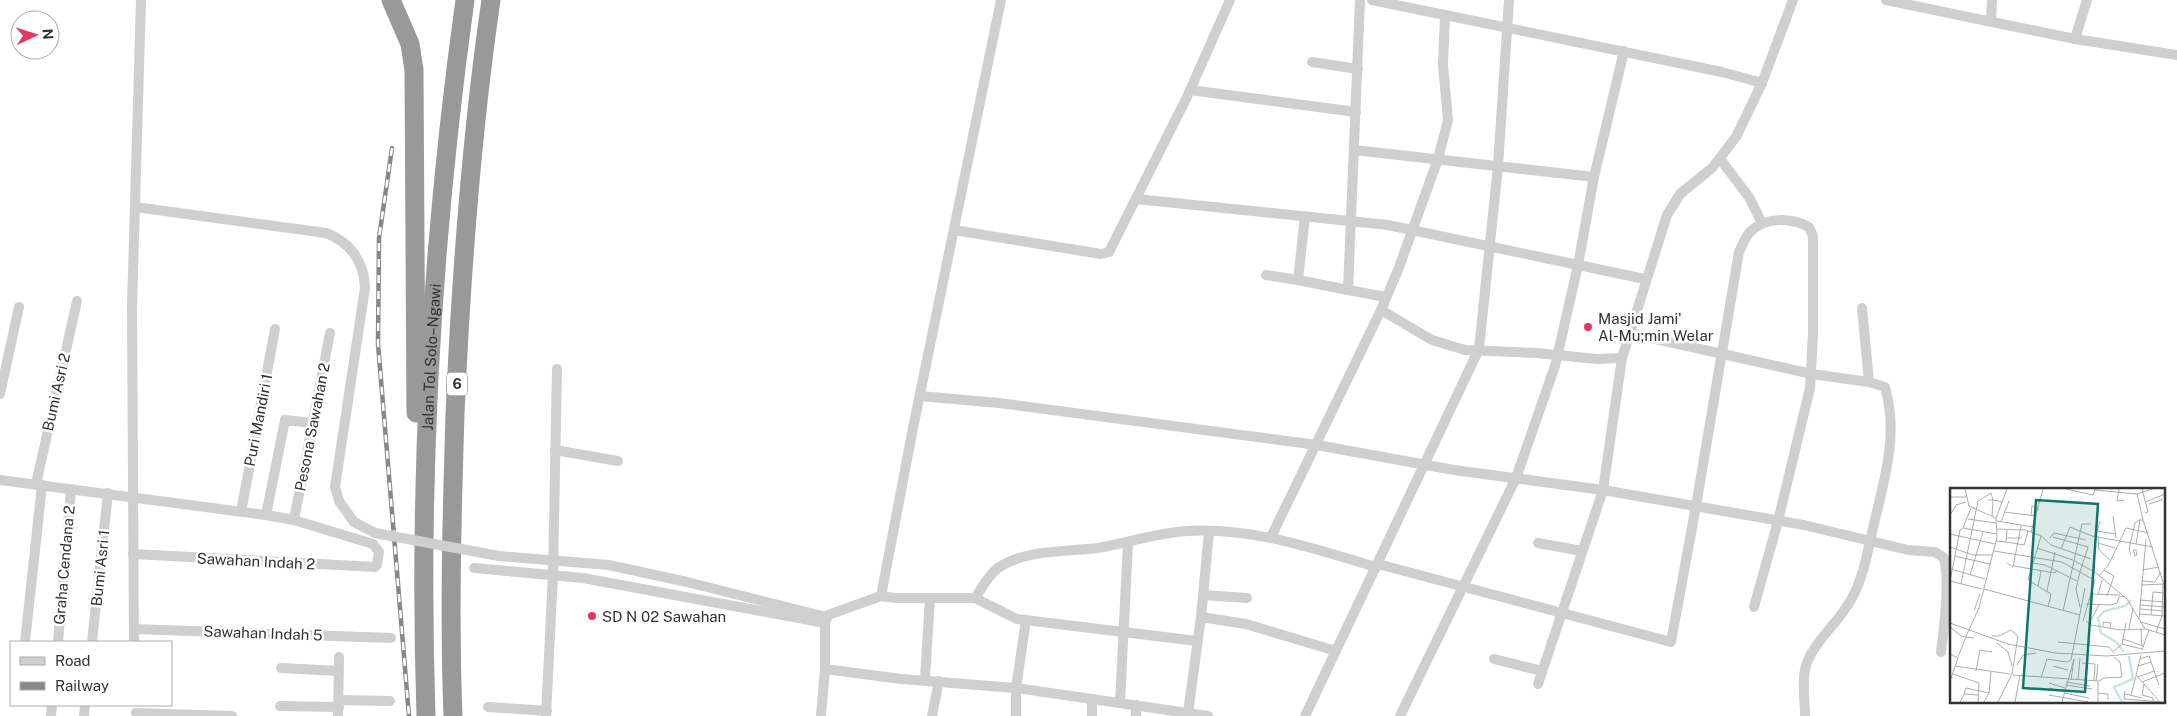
<svg xmlns="http://www.w3.org/2000/svg" width="2177" height="716" font-family="'Public Sans',sans-serif">
	<style>
		.lines { fill: none; stroke-linecap: round; stroke-linejoin: round }
		.street { stroke: #cfcfcf; stroke-width: 10 }
		.highway { stroke: #999; stroke-width: 19 }
		.rail-casing { stroke: #878787; stroke-width: 4.5 }
		.rail { stroke: #fff; stroke-width: 2.5; stroke-dasharray: 8; stroke-linecap: butt }
		.street-bridge { stroke: #cfcfcf; stroke-width: 10 }
		.poi-dot { fill: #e63761; stroke: #fff; stroke-width: 2 }
		.labels { text-anchor: middle; dominant-baseline: central; stroke-width: 5; stroke-linejoin: round; paint-order: stroke }
		.shield { fill: #fff; stroke: #707070; stroke-width: 1 }
		.shield-label { font-size: 14px; font-weight: bold; fill: #323232 }
		.poi-label { font-size: 15px; fill: #323232; stroke: #fff; text-anchor: start }
		.street-label { font-size: 15px; fill: #323232; stroke: #fff }
		.inset-river { fill: none; stroke: #cae4eb; stroke-width: 2.5 }
		.inset-road { fill: none; stroke: #adadad; stroke-width: 1 }
		.view { fill: #0f766e; fill-opacity: 0.15; stroke: #0f766e; stroke-width: 2.5 }
		.inset-edge { fill: none; stroke: #323232; stroke-width: 2.5 }
	</style>
	<rect width="100%" height="100%" fill="#fff"/>
	<g class="lines">
		<g class="street">
			<path d="M1360 0 1348 290 1386 297"/>
			<path d="M1372 0 1722 72 1762 83 1793 0"/>
			<path d="M1886 0 2075 39 2177 55"/>
			<path d="M1991 22 1992 0"/>
			<path d="M2075 39 2087 0"/>
			<path d="M1312 62 1358 69"/>
			<path d="M1190 90 1356 112"/>
			<path d="M1354 150 1594 177"/>
			<path d="M1720 159 1749 197 1762 223"/>
			<path d="M1136 199 1388 225 1645 279"/>
			<path d="M135 207 326 233C351 243 364 261 365 288"/>
			<path d="M1305 216 1298 280 1348 290"/>
			<path d="M954 230 1101 254 1109 252 1187 97 1230 0"/>
			<path d="M1266 275 1298 280"/>
			<path d="M1862 308 1869 382"/>
			<path d="M1381 310 1432 340 1465 350 1537 353 1597 359 1622 358"/>
			<path d="M1629 333 1812 374 1869 382 1885 387C1899 436 1884 480 1873 528 1868 550 1864 574 1854 594 1842 621 1810 643 1805 670 1802 685 1805 701 1805 716"/>
			<path d="M0 394 19 307"/>
			<path d="M920 396 999 403 1317 445 1454 470 1603 490 1804 525 1908 550 1935 552 1944 558C1950 580 1944 629 1941 652"/>
			<path d="M555 450 618 461"/>
			<path d="M0 480 266 515 294 520 373 544 379 552 377 565 375 567 133 554"/>
			<path d="M36 484 77 301"/>
			<path d="M241 512 275 329"/>
			<path d="M266 515 285 420 312 423"/>
			<path d="M294 520 330 333"/>
			<path d="M1271 537 1381 310 1398 270 1438 159 1448 120 1443 65 1445 15"/>
			<path d="M1538 543 1582 551"/>
			<path d="M1378 564 1671 642 1696 506 1739 252C1742 246 1745 237 1750 232 1766 216 1791 218 1809 227L1813 236V334L1810 388 1778 521 1754 607"/>
			<path d="M474 568 583 578 825 623"/>
			<path d="M687 582 826 617"/>
			<path d="M1203 595 1247 598"/>
			<path d="M881 596 913 428 1001 0"/>
			<path d="M975 598C982 588 989 574 998 568 1026 549 1066 552 1098 548 1128 543 1156 533 1187 531 1252 527 1315 549 1376 567"/>
			<path d="M1201 617 1246 624 1336 651"/>
			<path d="M134 629 391 638"/>
			<path d="M1197 641 1017 619 975 598H895L881 596 828 615 825 623V669L901 679 1016 688 1208 716"/>
			<path d="M25 642 42 485"/>
			<path d="M58 642 71 489"/>
			<path d="M92 642 108 493"/>
			<path d="M134 642 132 307 141 0"/>
			<path d="M1494 659 1542 671"/>
			<path d="M281 668 339 671"/>
			<path d="M925 679 930 598"/>
			<path d="M1538 684 1603 490 1622 358 1667 215 1680 194 1712 168 1736 137 1762 83"/>
			<path d="M339 700 390 701"/>
			<path d="M1120 702 1128 543"/>
			<path d="M280 706 339 707"/>
			<path d="M488 707 547 711"/>
			<path d="M136 713 232 716"/>
			<path d="M1188 713 1201 617 1209 532"/>
			<path d="M51 716 52 705"/>
			<path d="M84 716 85 705"/>
			<path d="M338 716 339 657"/>
			<path d="M546 716 553 574 557 369"/>
			<path d="M821 716 825 669"/>
			<path d="M932 716 939 681"/>
			<path d="M1016 716V688L1026 620"/>
			<path d="M1092 716V699"/>
			<path d="M1136 716V705"/>
			<path d="M1305 716 1479 349 1498 166 1509 0"/>
			<path d="M1400 716 1516 478 1555 366 1578 265 1594 177 1624 51"/>
		</g>
		<g class="highway">
			<path d="M391 0 410 44 414 70 416 413"/>
			<path id="s1" d="M426 716C418 477 432 237 465 0"/>
			<path d="M453 716C449 615 452 514 455 414 461 276 471 137 491 0"/>
		</g>
		<g class="rail-casing">
			<path id="rail" d="M392 148 379 238 378 344 409 716"/>
		</g>
		<use href="#rail" class="rail"/>
		<path class="street-bridge" d="M365 288 335 487 339 501 354 522 375 533 499 556 609 565 687 582"/>
	</g>
	<g class="poi-dot">
		<circle cx="1588" cy="327" r="5"/>
		<circle cx="592" cy="616" r="5"/>
	</g>
	<g class="labels">
		<rect class="shield" x="447" y="372.5" width="20" height="23" rx="4"/>
		<g class="shield-label">
			<text x="457" y="384">6</text>
		</g>
		<g class="poi-label">
			<text x="1598" y="318">Masjid Jami'<tspan x="1598" dy="17">Al-Mu;min Welar</tspan></text>
			<text x="602" y="616">SD N 02 Sawahan</text>
		</g>
		<g class="street-label">
			<text stroke="none"><textPath href="#s1" startOffset="359">Jalan Tol Solo–Ngawi</textPath></text>
			<text transform="translate(56 392) rotate(-77)">Bumi Asri 2</text>
			<text transform="translate(258 420) rotate(-79)">Puri Mandiri 1</text>
			<text transform="translate(312 427) rotate(-79)">Pesona Sawahan 2</text>
			<text transform="translate(256 561) rotate(3)">Sawahan Indah 2</text>
			<text transform="translate(64 565) rotate(-85)">Graha Cendana 2</text>
			<text transform="translate(100 568) rotate(-84)">Bumi Asri 1</text>
			<text transform="translate(263 633) rotate(2)">Sawahan Indah 5</text>
		</g>
	</g>
	<g transform="translate(1950 488)">
		<rect width="215" height="215" fill="#fff"/>
		<path class="inset-river" d="M174 164 166 154 151 145 148 130 154 123 175 118 181 112M172 214 164 199 183 191 179 168"/>
		<path class="inset-road" d="M116 1 143 7 145 1M169 1 167 13 174 12M192 1 198 24 195 25M145 2 187 6 202 1M0 9H16M195 14 215 6M199 16 212 12 211 10M54 24 87 28M0 27 6 17 16 14M81 27 82 18 89 21M42 28 43 12 53 14M163 28 166 50M46 30 57 1M18 31 46 35M193 32 213 94 212 128 206 144M47 33 83 39M51 34 59 13M13 40 21 20M47 41 76 42 91 48 78 92 101 106 98 119M147 43 166 46M81 44 93 1M0 46 45 56M91 48 101 57 141 71M146 48 150 33M148 48 149 62 160 72M103 49 138 59 130 84M56 50H72M100 50 104 45 136 52M46 53 56 54 57 42M56 54 74 57 78 43M148 55 165 60M186 56 190 32H193L187 6M0 59 23 67H43M87 60 123 72 146 85 177 111 195 141 199 142 192 162M111 61 120 39 142 48 203 59M183 62H186L187 67 185 68ZM44 63 112 74 144 92M181 67 179 61 185 35 191 31M4 68 40 76M57 75 63 79 71 38M83 75 95 77 127 93M64 78 105 85 107 82M1 81 35 91M154 82 164 88 157 108M192 82 209 79M130 84 126 101 130 119M20 87 33 44M149 88 159 76 176 40 199 45M0 93 10 42 13 40 47 46M0 93 32 101M191 93 205 94 211 84M11 96 28 13 41 5 43 12H38M191 97 214 96M88 98 91 83M34 101 130 127M97 103 105 64M141 106 170 107M148 107 152 92M190 112 213 114M136 116 161 117 167 115 169 109 174 108M190 117 215 119M190 121 212 123M24 123 30 106M113 123 132 36H141M189 126 215 128M201 127 203 104 215 105M189 131 196 51M133 133 145 91M136 133 141 137 170 142 195 141M140 134 149 117M191 134 215 141M0 135 58 156 105 165 157 168 215 163M153 138V134L161 135 160 140M0 139 12 149 16 148 29 120 47 49 46 30 19 18 15 1M179 141 183 120M191 141 192 158M199 142 215 147M42 148H49L61 142 68 148 62 186 48 214M173 151 193 158M108 154 159 159 164 165M47 155 58 164 62 178M172 156 192 161M164 163 172 156 176 135M0 166 8 170 0 193M191 167 186 187 194 196 192 207 203 210V214M8 169 16 149 24 150M190 171 199 168 201 174M132 175 145 176 144 193M67 177 73 167 86 165M5 178 60 186M103 178 118 182M188 178 201 174 209 197M26 183 30 162 42 164M3 186 29 195 28 214M63 187 149 193 154 190 172 189 170 174 164 169M188 189 204 183M91 190 97 171 117 174 121 172 135 100M121 192 124 171M128 192 130 170M135 193 137 175M146 193 148 176M116 194 140 198M192 194 215 185M99 195 115 200M194 196 210 214M115 197 142 201M99 200 114 204M175 203 174 211 213 214M114 205 139 210M148 205 158 206V212M14 206 16 200 39 205M175 206 192 210M99 207 138 214M181 207 186 188M10 214 14 206 28 207M34 214 39 205 41 184M65 214 70 187M112 214 124 171M148 214V193"/>
		<path class="view" d="M86 12 148 16 135 204 73 200Z"/>
		<rect width="215" height="215" class="inset-edge"/>
	</g>
	<rect x="10" y="641" width="162" height="65" fill="#ffffff" stroke="#adadad"/>
	<rect x="20" y="657" width="25" height="8" fill="#cfcfcf" stroke="#adadad"/>
	<text x="55" y="666" font-size="15" fill="#323232">Road</text>
	<rect x="20" y="682" width="25" height="8" fill="#878787" stroke="#adadad"/>
	<text x="55" y="691" font-size="15" fill="#323232">Railway</text>
	<g transform="translate(35 35) rotate(86)"><circle r="24" fill="#ffffff" stroke="#adadad"/>
	<path d="M0-4L9 19L0 12L-9 19Z" fill="#e63761"/>
	<text y="-8" font-size="14" font-weight="bold" text-anchor="middle" fill="#323232">N</text>
	</g>
</svg>
